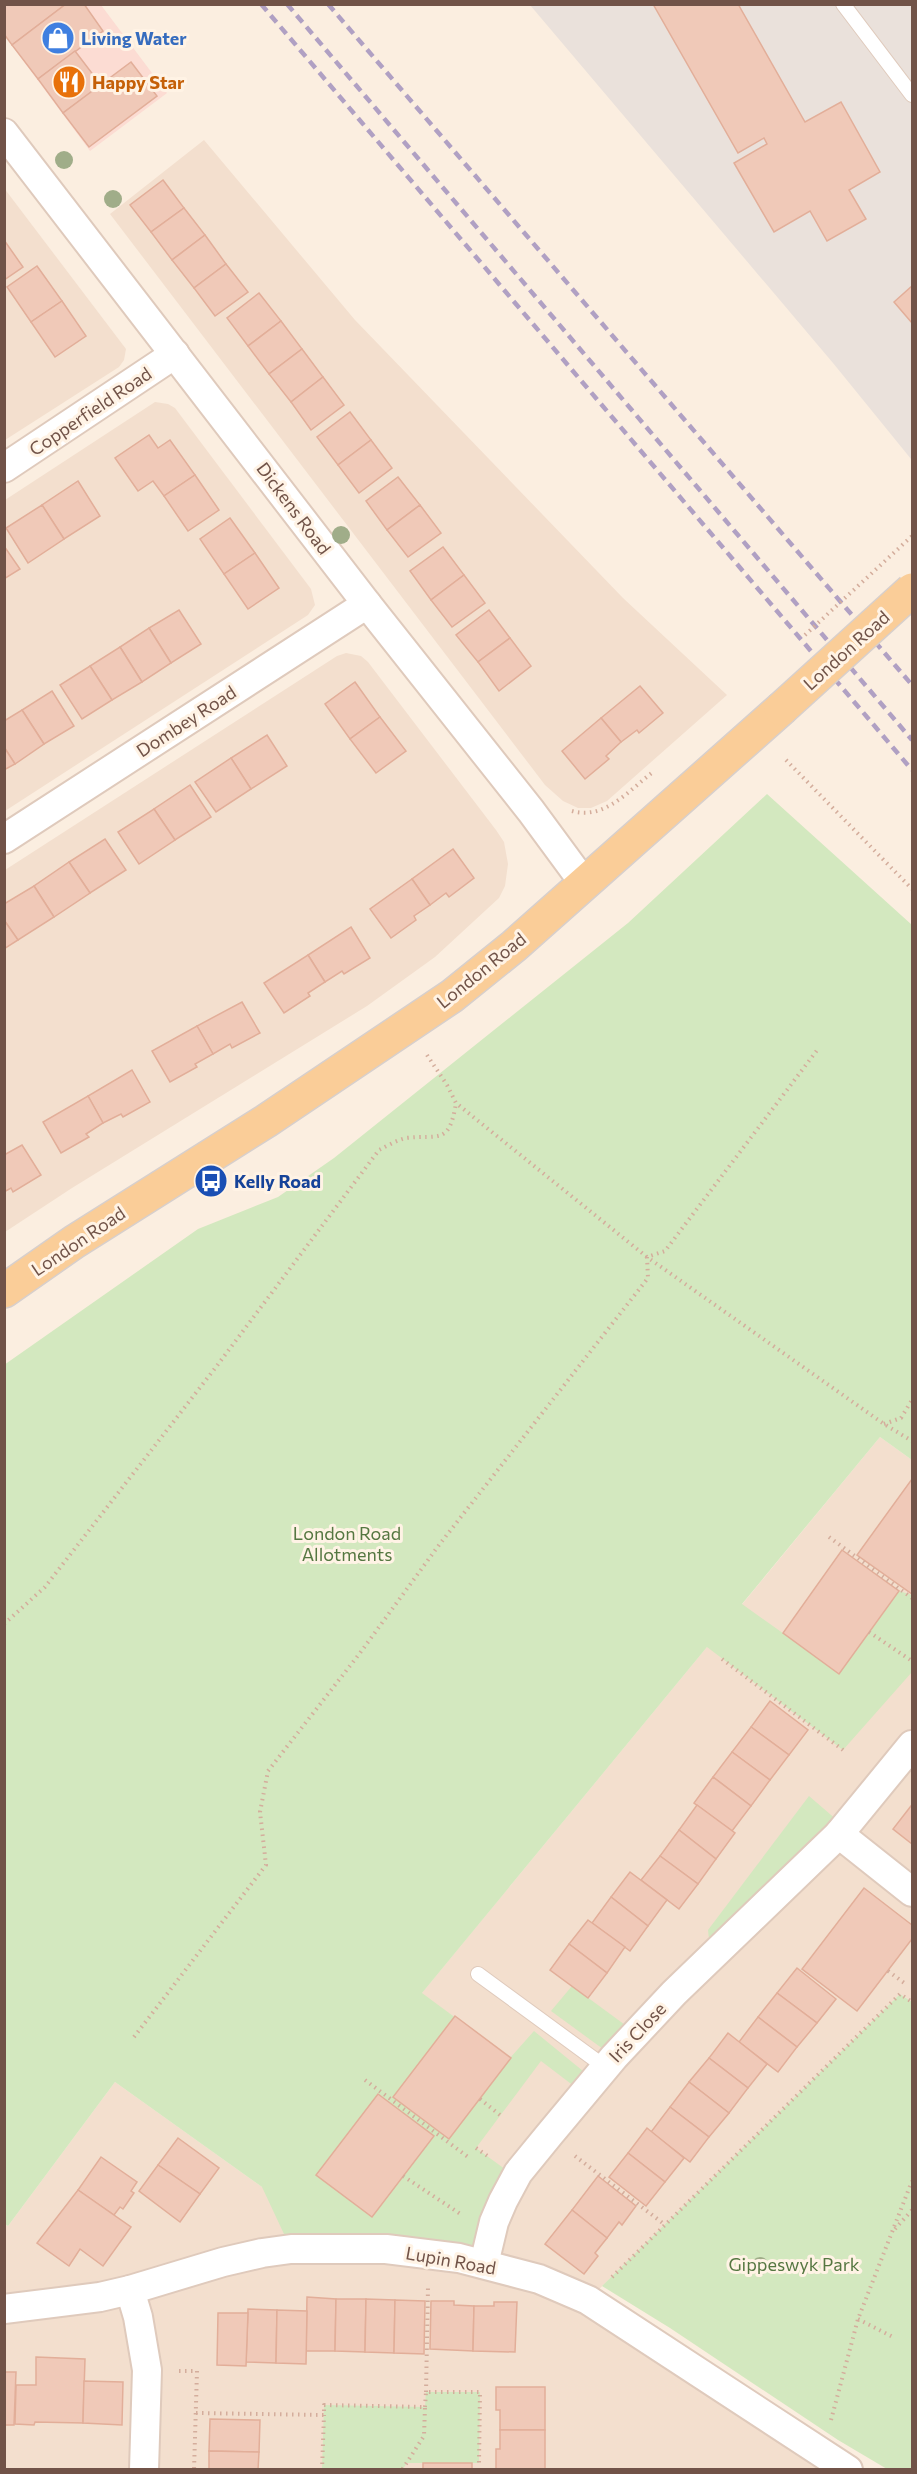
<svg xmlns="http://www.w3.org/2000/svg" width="917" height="2474" font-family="Commissioner,sans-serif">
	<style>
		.residential { fill: #f3dfce }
		.commercial { fill: #fcdcd3 }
		.industrial { fill: #eae1db }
		.green { fill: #d3e8bf }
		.building { fill: #f0c9b8; stroke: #e2ae99; stroke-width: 1.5 }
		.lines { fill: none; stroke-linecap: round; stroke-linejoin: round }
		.lane-casing { stroke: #dfcabc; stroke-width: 16 }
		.street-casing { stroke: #dfcabc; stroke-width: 32 }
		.primary-casing { stroke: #d7cfcc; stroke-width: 36 }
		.path { stroke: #d4ad9c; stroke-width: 4; stroke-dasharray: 1.5 4.5; stroke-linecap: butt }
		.lane { stroke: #fff; stroke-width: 14 }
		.street { stroke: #fff; stroke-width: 28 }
		.primary { stroke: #facd98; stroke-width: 33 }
		.rail { stroke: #b0a0c3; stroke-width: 4.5; stroke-dasharray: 9 6; stroke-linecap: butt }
		.primary-bridge-casing { stroke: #d7cfcc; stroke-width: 36; stroke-linecap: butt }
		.path-bridge { stroke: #d4ad9c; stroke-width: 4; stroke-dasharray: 1.5 4.5; stroke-linecap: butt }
		.primary-bridge { stroke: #facd98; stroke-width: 33 }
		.tree { fill: #a0ad89 }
		.labels { text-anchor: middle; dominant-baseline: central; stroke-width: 6; stroke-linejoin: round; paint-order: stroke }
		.shop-label { font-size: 18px; font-weight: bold; fill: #366cbe; stroke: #fff3e5; text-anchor: start }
		.food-label { font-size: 18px; font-weight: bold; fill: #c56008; stroke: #fff3e5; text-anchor: start }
		.street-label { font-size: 18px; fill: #715348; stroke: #fff3e5 }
		.transit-label { font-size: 18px; font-weight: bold; fill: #164399; stroke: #fff3e5; text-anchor: start }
		.park-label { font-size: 18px; fill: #557741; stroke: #fff3e5 }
	</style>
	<rect width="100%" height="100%" fill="#fbeee0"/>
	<g class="residential">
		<path d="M204 140 355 320 623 598 727 695 607 801 591 808H578L563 801 545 785 110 214Z"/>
		<path d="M4 188 126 349 124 360 119 367 5 440Z"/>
		<path d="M155 402 168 404 175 408 311 589 315 605 308 615 5 811V500Z"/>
		<path d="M346 653 361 656 368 662 496 830 504 842 508 864 505 886 499 898 435 957 367 1006 72 1188 5 1232V870L337 656Z"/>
		<path d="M880 1437 912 1460V2002L900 1994 588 2300 818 2466V2469H5L4 2224 8 2226 115 2082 262 2187Z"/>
	</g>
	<path class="commercial" d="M5 5H101L167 93 90 151 5 36Z"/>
	<path class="industrial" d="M530 5H912L911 459 833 363Z"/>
	<g class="green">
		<path d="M767 794 912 925V1460L880 1437 742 1604 839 1673 899 1591 912 1595V1672L843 1750 707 1647 422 1993 510 2058 534 2031 594 2080 583 2093 541 2061 476 2148 516 2177 484 2264 291 2249 262 2187 115 2082 8 2226 5 2224 4 1365 198 1229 278 1197 334 1158 628 923Z"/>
		<path d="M809 1796 845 1827 711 1957 708 1930Z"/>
		<path d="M572 1986 636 2033 614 2057 551 2011Z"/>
		<path d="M900 1994 912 2002V2469H887L838 2440 670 2328 602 2286Z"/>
		<path d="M426 2392H480L479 2463H407L402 2470H322L324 2405 425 2407Z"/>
	</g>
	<g class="building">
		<path d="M4 4H66L12 45 4 34Z"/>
		<path d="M66 4H84L103 31 38 79 12 45Z"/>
		<path d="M653 4H738L805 122 841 102 880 172 849 190 866 219 827 241 810 211 774 232 734 163 767 144 764 138 738 153Z"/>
		<path d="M75 51 101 85 63 113 38 79Z"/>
		<path d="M131 62 157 96 89 147 63 113Z"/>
		<path d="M163 180 184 208 151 232 130 205Z"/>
		<path d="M184 208 205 235 172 260 151 232Z"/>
		<path d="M205 235 226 264 194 288 172 260Z"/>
		<path d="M4 240 23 267 4 280Z"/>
		<path d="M226 264 248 292 215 316 194 288Z"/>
		<path d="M37 266 62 301 31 322 7 287Z"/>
		<path d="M912 286V323L894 302Z"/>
		<path d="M259 293 281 321 248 346 227 318Z"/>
		<path d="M62 301 86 336 55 357 31 322Z"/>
		<path d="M281 321 302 349 269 374 248 346Z"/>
		<path d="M302 349 323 377 291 402 269 374Z"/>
		<path d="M323 377 344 405 311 430 291 402Z"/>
		<path d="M350 412 371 440 338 465 317 437Z"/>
		<path d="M149 435 158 448 170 440 195 475 164 496 153 481 138 491 115 458Z"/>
		<path d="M371 440 392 468 359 493 338 465Z"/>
		<path d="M195 475 219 510 188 531 164 496Z"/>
		<path d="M398 477 420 505 387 530 366 501Z"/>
		<path d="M78 481 100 516 64 539 42 505Z"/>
		<path d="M42 505 64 539 28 563 6 528Z"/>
		<path d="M420 505 441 533 408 557 387 530Z"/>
		<path d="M230 518 255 553 224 574 200 539Z"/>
		<path d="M4 546 20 569 4 579Z"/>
		<path d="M443 547 464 575 431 600 410 571Z"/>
		<path d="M255 553 279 588 248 609 224 574Z"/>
		<path d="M464 575 485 603 452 627 431 600Z"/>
		<path d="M179 610 201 644 171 663 149 628Z"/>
		<path d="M489 610 510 638 478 662 456 635Z"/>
		<path d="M149 628 171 663 142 682 120 647Z"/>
		<path d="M510 638 531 666 499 691 478 662Z"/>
		<path d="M120 647 142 682 112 700 90 666Z"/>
		<path d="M90 666 112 700 82 719 60 685Z"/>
		<path d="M355 682 380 717 350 739 325 704Z"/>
		<path d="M640 686 663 713 639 733 637 730 621 742 601 718Z"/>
		<path d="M52 691 74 726 44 744 22 710Z"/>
		<path d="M22 710 44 744 15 764 4 747V721Z"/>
		<path d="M380 717 406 751 376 773 350 739Z"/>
		<path d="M601 718 621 742 606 756 609 759 585 779 562 751Z"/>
		<path d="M267 735 287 766 251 789 231 758Z"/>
		<path d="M4 747 15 764 4 770Z"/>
		<path d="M231 758 251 789 216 812 195 782Z"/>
		<path d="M190 785 211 817 175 840 154 809Z"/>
		<path d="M154 809 175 840 139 864 118 832Z"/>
		<path d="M105 839 126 870 90 893 69 862Z"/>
		<path d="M453 849 474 878 449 897 446 893 430 905 412 879Z"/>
		<path d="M69 862 90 893 54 917 34 886Z"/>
		<path d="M412 879 430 905 414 916 416 920 391 938 370 909Z"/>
		<path d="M34 886 54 917 18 940 4 920V904Z"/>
		<path d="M4 920 18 940 4 949Z"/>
		<path d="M351 927 370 958 344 974 342 971 325 982 308 955Z"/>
		<path d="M308 955 325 982 308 993 310 996 284 1013 264 983Z"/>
		<path d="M242 1002 260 1033 232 1048 230 1044 213 1054 197 1026Z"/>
		<path d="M197 1026 213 1054 195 1064 197 1067 170 1082 152 1051Z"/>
		<path d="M132 1070 150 1102 123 1117 121 1114 103 1123 88 1096Z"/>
		<path d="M88 1096 103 1123 86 1134 89 1137 61 1153 43 1122Z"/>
		<path d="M22 1145 41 1175 13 1192 11 1188 4 1192V1155Z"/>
		<path d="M912 1479V1594L857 1555Z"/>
		<path d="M842 1550 899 1591 839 1674 783 1633Z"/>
		<path d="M770 1701 808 1730 789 1755 751 1727Z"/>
		<path d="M751 1727 789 1755 770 1780 732 1752Z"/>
		<path d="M732 1752 770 1780 751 1806 713 1777Z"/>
		<path d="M713 1777 751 1806 732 1831 694 1803Z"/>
		<path d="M697 1805 735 1833 716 1859 679 1830Z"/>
		<path d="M911 1806 912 1807V1844L893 1829Z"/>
		<path d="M679 1830 716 1859 698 1884 660 1856Z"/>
		<path d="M660 1856 698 1884 679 1909 641 1880Z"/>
		<path d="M630 1872 667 1900 648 1926 611 1897Z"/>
		<path d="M864 1888 912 1925V1939L857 2011 802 1969Z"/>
		<path d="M611 1897 648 1926 630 1951 592 1923Z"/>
		<path d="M588 1920 625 1947 607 1973 569 1944Z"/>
		<path d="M569 1944 607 1973 588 1998 550 1970Z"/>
		<path d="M797 1968 836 1999 817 2023 777 1993Z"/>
		<path d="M777 1993 817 2023 797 2047 758 2017Z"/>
		<path d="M455 2016 511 2058 449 2139 393 2097Z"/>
		<path d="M758 2017 797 2047 778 2072 739 2042Z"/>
		<path d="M728 2033 767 2064 748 2088 709 2058Z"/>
		<path d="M709 2058 748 2088 729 2113 689 2082Z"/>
		<path d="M689 2082 729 2113 709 2137 670 2107Z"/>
		<path d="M378 2094 434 2136 372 2217 316 2175Z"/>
		<path d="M670 2107 709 2137 690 2162 651 2132Z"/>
		<path d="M647 2128 684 2158 665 2182 628 2153Z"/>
		<path d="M178 2138 219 2168 200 2194 158 2165Z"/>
		<path d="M628 2153 665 2182 646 2206 609 2177Z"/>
		<path d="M101 2157 137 2182 131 2191 134 2193 123 2209 120 2207 114 2215 78 2190Z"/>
		<path d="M158 2165 200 2194 180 2222 139 2191Z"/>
		<path d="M598 2176 636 2206 622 2225 619 2222 607 2238 572 2210Z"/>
		<path d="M78 2190 131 2227 103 2266 80 2249 69 2266 37 2243Z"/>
		<path d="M572 2210 607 2238 595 2253 598 2256 584 2274 545 2244Z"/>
		<path d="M307 2297 336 2299 335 2351H306Z"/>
		<path d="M336 2299H366L365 2352 335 2351Z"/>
		<path d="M366 2299 395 2300 394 2353 365 2352Z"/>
		<path d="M395 2300 425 2301 424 2354 394 2353Z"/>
		<path d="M431 2301H454V2305L474 2306 473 2351 430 2349Z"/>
		<path d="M494 2302H517L515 2352 473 2351 474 2306H494Z"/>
		<path d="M248 2309 277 2310 276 2363 246 2362Z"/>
		<path d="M277 2310 307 2311 306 2364 276 2363Z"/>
		<path d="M218 2313H248L246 2366 217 2365Z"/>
		<path d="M36 2357 85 2359 83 2423 35 2422 34 2425 15 2424 16 2385H36Z"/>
		<path d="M4 2372H16L14 2425H4Z"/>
		<path d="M84 2381 123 2382 122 2425 83 2423Z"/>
		<path d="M496 2387H545V2430H500V2410H496Z"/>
		<path d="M210 2419 260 2420 259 2452 209 2451Z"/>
		<path d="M500 2430H545V2470H496V2449H500Z"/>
		<path d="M209 2451 259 2452 258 2470H209Z"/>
		<rect x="423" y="2463" width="49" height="7"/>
	</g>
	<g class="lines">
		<g class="lane-casing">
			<g id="lane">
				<path d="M843 4 912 95"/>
				<path d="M478 1974 605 2067"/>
			</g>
		</g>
		<g class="street-casing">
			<g id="street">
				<path d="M4 133 367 604 531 811 584 883"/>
				<path d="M4 468 175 354"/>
				<path d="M4 839 367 604"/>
				<path d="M839 1834 912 1892"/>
				<path d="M484 2264 494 2222 503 2201 518 2173 549 2135 614 2057 674 1993 839 1834 912 1745"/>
				<path d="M130 2290 138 2317 147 2370 144 2470"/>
				<path d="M4 2309 100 2297 130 2290 223 2262 262 2253 291 2249H386L459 2258 539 2279 588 2300 848 2470"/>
			</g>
		</g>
		<g class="primary-casing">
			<path id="primary" d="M4 1291 74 1242 266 1121 452 996 514 946 781 709"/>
		</g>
		<g class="path">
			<path d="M786 760 912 889"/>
			<path d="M572 811C605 820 628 791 653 772"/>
			<path d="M427 1055 447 1085 456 1103 647 1257 884 1424 912 1441"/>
			<path d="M884 1424 901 1418 912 1400"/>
			<path d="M829 1537 912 1598"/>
			<path d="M4 1624 45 1587 216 1367 379 1150C387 1146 397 1140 406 1138 439 1134 449 1146 456 1103"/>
			<path d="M869 1632 912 1661"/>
			<path d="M722 1659 843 1750"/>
			<path d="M888 1971 907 1985"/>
			<path d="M134 2037 266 1865 260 1812 268 1771 360 1653 439 1545 648 1278 647 1257 665 1251 818 1049"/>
			<path d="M365 2080 468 2157"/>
			<path d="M480 2099 500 2115"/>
			<path d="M476 2148 489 2157"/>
			<path d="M575 2156 664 2224"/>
			<path d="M403 2176 462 2215"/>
			<path d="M895 2229 912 2210"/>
			<path d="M612 2277 900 1994 912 2002"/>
			<path d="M858 2319 893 2337"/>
			<path d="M179 2371H197L194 2470"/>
			<path d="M426 2392 428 2287"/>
			<path d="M425 2407 426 2392H480L479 2463"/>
			<path d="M196 2413 324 2415V2405L425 2407 424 2436 402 2470"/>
			<path d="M831 2420 858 2319 912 2181"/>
			<path d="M322 2470 324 2415"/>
		</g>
		<use href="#lane" class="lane"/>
		<use href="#street" class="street"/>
		<use href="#primary" class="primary"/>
		<g class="rail">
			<path d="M261 4 912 770"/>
			<path d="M287 4 912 740"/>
			<path d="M328 4 912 685"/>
		</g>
		<g class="primary-bridge-casing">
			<path id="primary-bridge" d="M781 709 912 590"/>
		</g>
		<path class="path-bridge" d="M805 635 912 536"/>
		<use href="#primary-bridge" class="primary-bridge"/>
	</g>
	<g class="tree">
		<circle cx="64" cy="160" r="9"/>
		<circle cx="113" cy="199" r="9"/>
		<circle cx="341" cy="535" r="9"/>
		<circle cx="760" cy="2266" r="9"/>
	</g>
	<defs>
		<g id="shop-disc" transform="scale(1.725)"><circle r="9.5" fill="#3f7fe0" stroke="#fff3e5"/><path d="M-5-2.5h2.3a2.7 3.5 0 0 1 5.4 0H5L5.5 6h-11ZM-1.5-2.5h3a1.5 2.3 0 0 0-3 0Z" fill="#fff"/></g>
		<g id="restaurant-disc" transform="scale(1.725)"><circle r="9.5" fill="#e8710a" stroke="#fff3e5"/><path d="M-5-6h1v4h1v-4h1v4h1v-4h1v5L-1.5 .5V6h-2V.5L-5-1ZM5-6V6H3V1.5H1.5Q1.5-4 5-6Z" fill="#fff"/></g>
		<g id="bus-disc" transform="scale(1.725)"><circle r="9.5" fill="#1a4fb4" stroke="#fff3e5"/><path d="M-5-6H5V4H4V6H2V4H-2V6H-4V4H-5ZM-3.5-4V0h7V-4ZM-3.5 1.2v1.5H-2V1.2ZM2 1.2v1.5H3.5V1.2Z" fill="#fff"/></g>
	</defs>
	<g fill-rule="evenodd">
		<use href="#shop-disc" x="58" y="38"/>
		<use href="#restaurant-disc" x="69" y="82"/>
		<use href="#bus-disc" x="211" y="1181"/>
	</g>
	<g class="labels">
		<g class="shop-label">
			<text x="81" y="38">Living Water</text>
		</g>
		<g class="food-label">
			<text x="92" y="82">Happy Star</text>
		</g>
		<g class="street-label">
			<text transform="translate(90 411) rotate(-34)">Copperfield Road</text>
			<text transform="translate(294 508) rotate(53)">Dickens Road</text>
			<text transform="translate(846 650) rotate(-42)">London Road</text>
			<text transform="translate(186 721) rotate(-33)">Dombey Road</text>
			<text transform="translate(481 970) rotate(-39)">London Road</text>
			<text transform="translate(78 1241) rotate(-34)">London Road</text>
			<text transform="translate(637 2032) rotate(-47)">Iris Close</text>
			<text transform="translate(451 2260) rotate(10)">Lupin Road</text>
		</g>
		<g class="transit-label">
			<text x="234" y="1181">Kelly Road</text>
		</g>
		<g class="park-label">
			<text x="347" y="1533">London Road<tspan x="347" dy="21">Allotments</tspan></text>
			<text x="794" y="2264">Gippeswyk Park</text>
		</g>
	</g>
	<rect width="917" height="2474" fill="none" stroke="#715348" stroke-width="12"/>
</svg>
